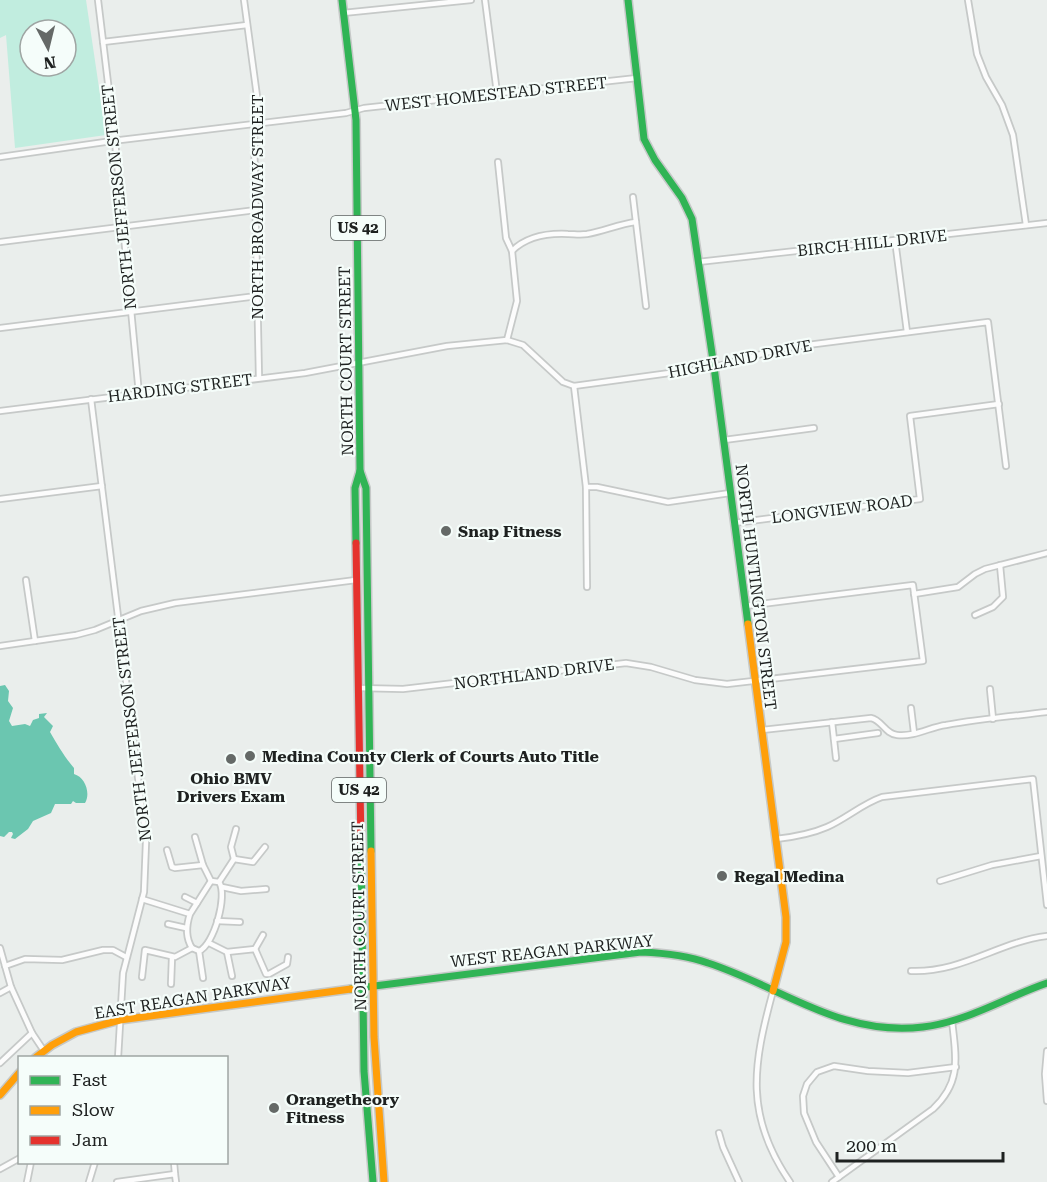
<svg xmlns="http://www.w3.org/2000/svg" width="1047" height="1182" font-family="'Roboto Serif',serif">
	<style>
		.green { fill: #c1eddf; fill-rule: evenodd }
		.water { fill: #6bc6b0 }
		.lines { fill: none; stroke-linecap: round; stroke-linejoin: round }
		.street-casing { stroke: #c6c9c8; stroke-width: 8 }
		.fast-casing { stroke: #c6c9c8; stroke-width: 10 }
		.slow-casing { stroke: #c6c9c8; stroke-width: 10 }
		.jam-casing { stroke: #c6c9c8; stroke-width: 10 }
		.street { stroke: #fcfcfc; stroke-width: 4.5 }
		.fast { stroke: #30b455; stroke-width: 7 }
		.slow { stroke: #ff9f0a; stroke-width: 7 }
		.jam { stroke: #e5322d; stroke-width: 7 }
		.poi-dot { fill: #656967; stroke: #f5fdfa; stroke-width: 2 }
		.labels { text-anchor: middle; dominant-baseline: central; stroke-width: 4.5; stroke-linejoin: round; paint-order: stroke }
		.shield { fill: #f5fdfa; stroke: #5e6361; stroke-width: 1.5 }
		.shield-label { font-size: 15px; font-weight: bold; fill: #1e2120 }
		.street-label { font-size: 16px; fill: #1e2120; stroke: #f5fdfa }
		.poi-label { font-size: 16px; font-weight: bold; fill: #1e2120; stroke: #f5fdfa; text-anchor: start }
	</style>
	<rect width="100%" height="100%" fill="#eaeeec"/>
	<path class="green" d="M0 0H86L106 135 15 148 6 35 0 38ZM30 30H66V66H30Z"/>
	<path class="water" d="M5 685 9 691 8 701 13 708 9 721 12 726 25 724 30 726 33 720 39 718V714L47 713 44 717 53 726 50 732C58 746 64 756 74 768V774C85 777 91 793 85 803H76L73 801 71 804H55L51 813 33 821 28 829 15 839 11 838 13 834 12 832H9L4 837 0 836V686Z"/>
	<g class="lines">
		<g class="street-casing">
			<g id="street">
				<path d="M98 0 115 141 139 394"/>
				<path d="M244 0 259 111 254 132 259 378"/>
				<path d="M485 0 497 93"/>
				<path d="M968 0 977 54 986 77 1002 105 1013 135 1026 225"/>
				<path d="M343 13 471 0"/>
				<path d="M103 42 247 25"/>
				<path d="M0 157 112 141 346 113 364 108 637 78"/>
				<path d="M498 162 506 238 512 251 517 301 507 340"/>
				<path d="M633 197 646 306"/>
				<path d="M895 240 907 332"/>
				<path d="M0 242 256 210"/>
				<path d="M512 251C527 236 547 233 568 234 574 234 580 235 587 234 604 231 619 224 636 222"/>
				<path d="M698 262 1047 223"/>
				<path d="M0 328 257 296"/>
				<path d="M574 386 586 487 587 587"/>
				<path d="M91 399 146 842 144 892 123 973 118 1058"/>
				<path d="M0 411 305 373 447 346 507 340 523 345 563 382 574 386 714 367 784 348 988 322 1006 466"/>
				<path d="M724 440 814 428"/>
				<path d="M586 487H597L668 502 730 493"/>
				<path d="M0 499 102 486"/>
				<path d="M734 523 920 499 910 416 999 404"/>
				<path d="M26 580 35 641"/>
				<path d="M914 594 958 587 975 574 985 569 1047 553"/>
				<path d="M975 615 993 607 1003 597 1000 565"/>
				<path d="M0 646 76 635 95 630 141 611 175 603 356 580"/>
				<path d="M358 688 403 689 626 663 651 667 695 680 727 684 923 661 913 585 745 606"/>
				<path d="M990 689 993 719"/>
				<path d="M911 708 914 733"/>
				<path d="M832 722 836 758"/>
				<path d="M762 730 871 718C882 720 885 734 897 735 915 737 930 727 946 725 979 719 1014 716 1047 712"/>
				<path d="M834 739 878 733"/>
				<path d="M195 837 203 865 211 881"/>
				<path d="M776 839C794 837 811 834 827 827 847 818 862 804 882 797L1033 779 1047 905"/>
				<path d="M167 850 172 867 175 868 203 865"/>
				<path d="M234 859 231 847 236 829"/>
				<path d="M940 881 992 865 1041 856"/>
				<path d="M219 882 234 859 253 862 265 847"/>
				<path d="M222 887 241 891 266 889"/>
				<path d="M185 897 197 903"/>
				<path d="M142 899 190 914C186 926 185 937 192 948L199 951C214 945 228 895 219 882L211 881 190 914"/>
				<path d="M217 921 240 922"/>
				<path d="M168 924 186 928"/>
				<path d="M209 943 227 952 255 949 266 974H269L287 964 288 957"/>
				<path d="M0 948 11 987 32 1033 0 1063"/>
				<path d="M255 949 263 935"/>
				<path d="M199 951 203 978"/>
				<path d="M227 952 232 976"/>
				<path d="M5 966 25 959 62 960 103 950H113L126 957"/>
				<path d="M911 971C962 973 998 942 1047 936"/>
				<path d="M142 977 145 950 175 957 192 948"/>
				<path d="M171 984 172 957"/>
				<path d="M773 991C753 1065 744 1115 790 1182"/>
				<path d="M0 993 11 987"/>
				<path d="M32 1033 44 1051"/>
				<path d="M1047 1051 1045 1074 1047 1101"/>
				<path d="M719 1133 723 1147 739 1182"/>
				<path d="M174 1162 175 1174"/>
				<path d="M0 1169 20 1158"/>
				<path d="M839 1177 816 1142 804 1113 803 1096 807 1084 817 1072 834 1066 868 1071 908 1073 956 1067"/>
				<path d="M27 1182 31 1162"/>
				<path d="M89 1182 95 1162"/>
				<path d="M117 1182 175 1174 176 1182"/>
				<path d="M832 1182 933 1109C962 1082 956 1057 952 1021"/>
			</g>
		</g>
		<g class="fast-casing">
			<g id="fast">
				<path d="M342 0 356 120 360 471 355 488 356 543"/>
				<path d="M628 0 644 139 655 160 682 198 692 219 714 367 748 624"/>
				<path d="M360 471 366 488 371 851"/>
				<path d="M361 846 364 1071 373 1182"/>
				<path d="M351 989 641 952C664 953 686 955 708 963 782 987 840 1037 923 1027 967 1022 1006 997 1047 983"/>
			</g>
		</g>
		<g class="slow-casing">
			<g id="slow">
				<path d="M748 624 786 917V942L773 991"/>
				<path d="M371 851 374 1037 384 1182"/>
				<path d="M35 1058 52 1045 76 1032 120 1020 351 989"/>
				<path d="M0 1095 20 1072"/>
			</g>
		</g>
		<g class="jam-casing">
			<path id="jam" d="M356 543 361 846"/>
		</g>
		<use href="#street" class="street"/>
		<use href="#fast" class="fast"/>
		<use href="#slow" class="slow"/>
		<use href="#jam" class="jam"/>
	</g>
	<g class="poi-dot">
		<circle cx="446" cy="531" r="6"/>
		<circle cx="250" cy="756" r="6"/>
		<circle cx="231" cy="759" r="6"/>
		<circle cx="722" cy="876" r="6"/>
		<circle cx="274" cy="1108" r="6"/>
	</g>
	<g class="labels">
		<g class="shield">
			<rect x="331" y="216" width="54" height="24" rx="4.5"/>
			<rect x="332" y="778" width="54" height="24" rx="4.5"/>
		</g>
		<g class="shield-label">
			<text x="358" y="228">US 42</text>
			<text x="359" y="790">US 42</text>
		</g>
		<g class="street-label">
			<text transform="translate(496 94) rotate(-6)">WEST HOMESTEAD STREET</text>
			<text transform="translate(119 197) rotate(-96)">NORTH JEFFERSON STREET</text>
			<text transform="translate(257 207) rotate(-90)">NORTH BROADWAY STREET</text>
			<text transform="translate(872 243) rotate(-6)">BIRCH HILL DRIVE</text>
			<text transform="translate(740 359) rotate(-11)">HIGHLAND DRIVE</text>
			<text transform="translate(346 361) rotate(-91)">NORTH COURT STREET</text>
			<text transform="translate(180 388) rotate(-7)">HARDING STREET</text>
			<text transform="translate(842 509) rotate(-7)">LONGVIEW ROAD</text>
			<text transform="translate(756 587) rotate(83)">NORTH HUNTINGTON STREET</text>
			<text transform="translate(534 674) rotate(-7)">NORTHLAND DRIVE</text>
			<text transform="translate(132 729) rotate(-97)">NORTH JEFFERSON STREET</text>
			<text transform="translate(359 916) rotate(-91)">NORTH COURT STREET</text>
			<text transform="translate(552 951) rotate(-6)">WEST REAGAN PARKWAY</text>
			<text transform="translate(193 998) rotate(-9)">EAST REAGAN PARKWAY</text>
		</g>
		<g class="poi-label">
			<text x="458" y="531">Snap Fitness</text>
			<text x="262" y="756">Medina County Clerk of Courts Auto Title</text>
			<text x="231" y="778" text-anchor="middle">Ohio BMV<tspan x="231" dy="18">Drivers Exam</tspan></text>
			<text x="734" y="876">Regal Medina</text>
			<text x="286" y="1099">Orangetheory<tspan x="286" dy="18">Fitness</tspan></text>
		</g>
	</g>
	<rect x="18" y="1056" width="210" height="108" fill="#f5fdfa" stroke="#9fa5a3" stroke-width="1.5"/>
	<rect x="30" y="1076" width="30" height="9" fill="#30b455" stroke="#9fa5a3" stroke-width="1.5"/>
	<text x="72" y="1086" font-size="18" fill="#1e2120">Fast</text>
	<rect x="30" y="1106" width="30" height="9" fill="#ff9f0a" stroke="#9fa5a3" stroke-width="1.5"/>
	<text x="72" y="1116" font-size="18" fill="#1e2120">Slow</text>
	<rect x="30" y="1136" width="30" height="9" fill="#e5322d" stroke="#9fa5a3" stroke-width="1.5"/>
	<text x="72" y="1146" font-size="18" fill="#1e2120">Jam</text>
	<g transform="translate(48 48) rotate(173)"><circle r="28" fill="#f5fdfa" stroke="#9fa5a3" stroke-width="1.5"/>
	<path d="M0-4.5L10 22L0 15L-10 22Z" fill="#656967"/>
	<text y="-9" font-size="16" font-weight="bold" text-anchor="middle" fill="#1e2120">N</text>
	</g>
	<path d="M837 1152v9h166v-9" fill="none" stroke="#1e2120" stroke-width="3"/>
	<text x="846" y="1152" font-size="18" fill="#1e2120" stroke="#f5fdfa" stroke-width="4.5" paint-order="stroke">200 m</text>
</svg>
